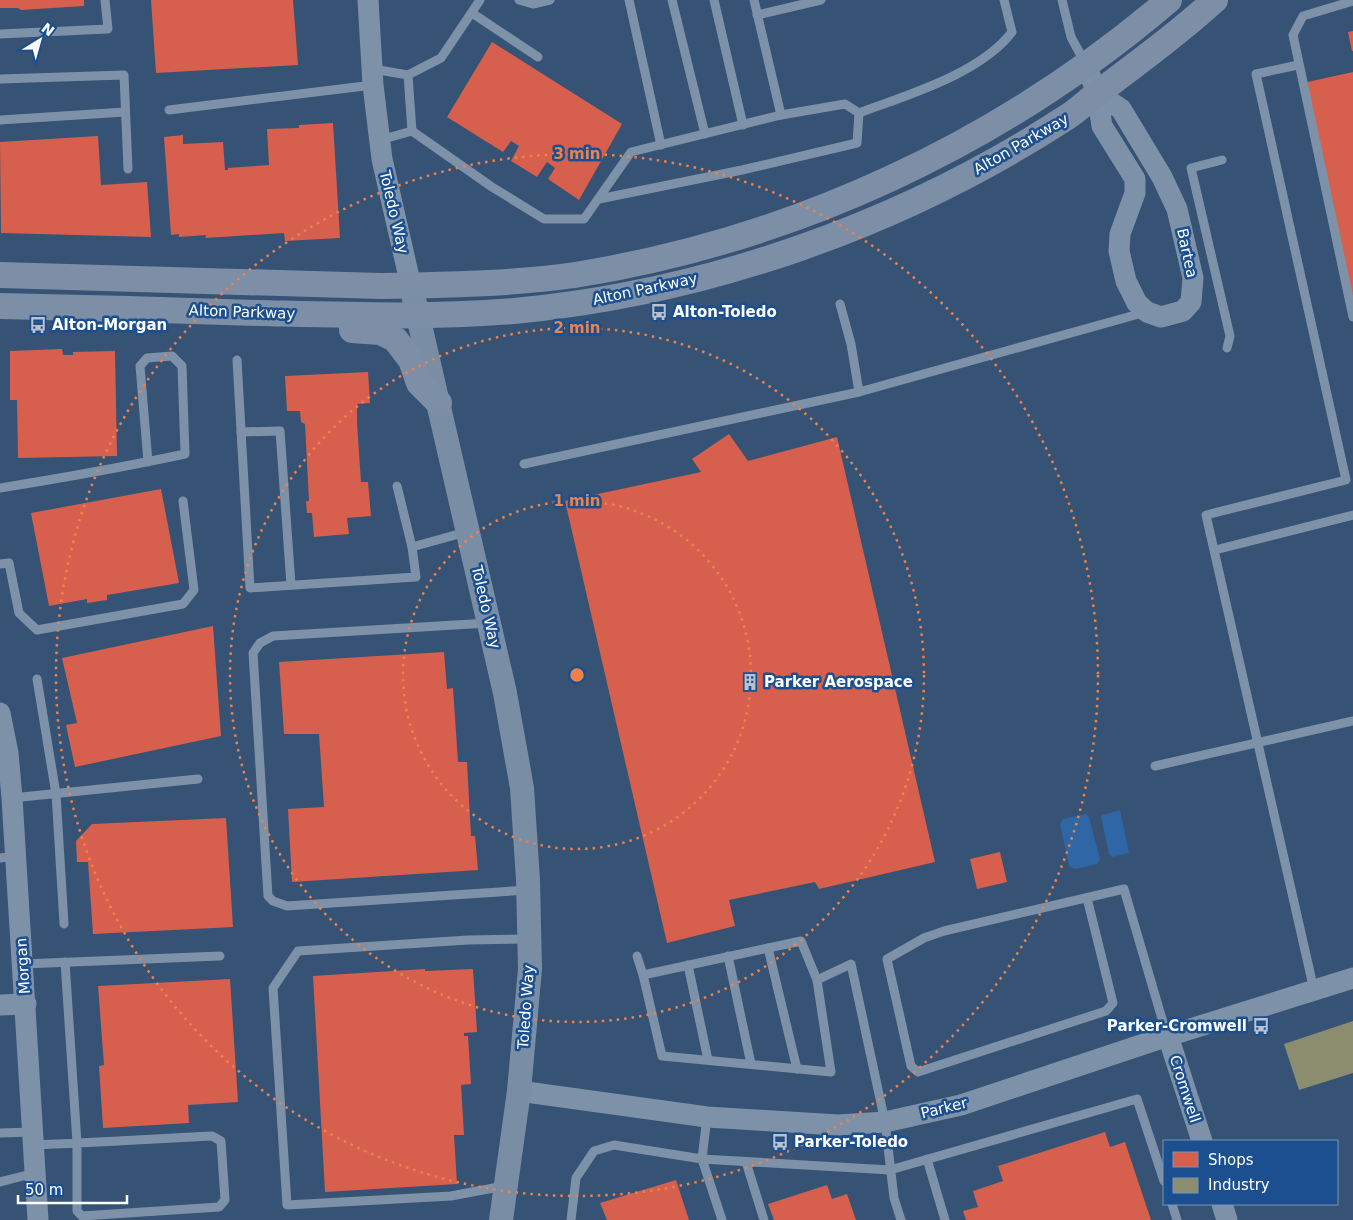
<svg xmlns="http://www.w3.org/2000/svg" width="1353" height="1220" font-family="'DejaVu Sans',sans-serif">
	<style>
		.green { fill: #2f66a5 }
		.shops { fill: #d6604d }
		.industry { fill: #8c8c6e }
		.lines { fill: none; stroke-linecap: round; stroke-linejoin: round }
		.service { stroke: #7d92a8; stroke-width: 9 }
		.tertiary { stroke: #7d92a8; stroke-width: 21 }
		.secondary { stroke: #798da4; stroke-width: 24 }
		.primary { stroke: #7d8ea7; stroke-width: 26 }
		.ring { fill: none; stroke: #ee8249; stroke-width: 2.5; stroke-dasharray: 2.5 5 }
		.labels { text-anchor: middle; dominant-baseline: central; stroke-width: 5; stroke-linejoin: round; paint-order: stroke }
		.street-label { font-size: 15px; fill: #fff; stroke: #1b4f8f }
		.poi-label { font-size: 15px; font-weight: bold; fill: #fff; stroke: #1b4f8f; text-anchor: start }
		.centre { fill: #ee8249; stroke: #1b4f8f; stroke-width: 2.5 }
		.ring-label { font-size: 15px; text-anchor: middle; font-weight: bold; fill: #ee8249; stroke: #1b4f8f; stroke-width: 5; stroke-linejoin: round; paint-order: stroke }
	</style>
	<rect width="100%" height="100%" fill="#365274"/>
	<g class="green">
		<path d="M1120 810 1129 853 1112 857 1109 854 1101 817 1103 815Z"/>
		<path d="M1086 814 1089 817 1100 859 1097 864 1075 869 1069 866 1060 824 1063 819Z"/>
	</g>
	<g class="shops">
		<path d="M0 0H84V6L21 10 18 8H0Z"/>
		<path d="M151 0H293L298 65 156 73Z"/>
		<path d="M1353 31V51H1352L1348 32Z"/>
		<path d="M492 42 622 124 579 200 548 179 555 168 547 162 537 177 511 161 519 146 511 141 503 152 447 117Z"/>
		<path d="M1353 72V294L1352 295 1303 83Z"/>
		<path d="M333 123 340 238 285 241 284 233 205 238 206 235 179 237V234L171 235 164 137 183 135V144L223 142 225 170H228V168L269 165 267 129 299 128V125Z"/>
		<path d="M98 136 101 185 147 182 151 237 1 233 0 142Z"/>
		<path d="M62 349 63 355H73V352L115 351 117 456 18 458 17 400H10V351Z"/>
		<path d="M368 372 370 403 357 404V423L361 482H368L371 516 347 518 349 534 314 537 312 513H307L306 501H309L305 424 301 422 300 411H287L285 376Z"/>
		<path d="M729 434 748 461 837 437 935 862 819 889 815 882 729 900 735 926 667 943 565 501 701 472 692 459Z"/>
		<path d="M161 489 179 583 107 595V600L87 603V599L49 606 31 513Z"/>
		<path d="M213 626 221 736 75 767 66 725 77 723 62 658Z"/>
		<path d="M444 652 447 689 453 688 458 762H467L471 836H475L478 870 292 882 288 809 324 807 319 734H284L279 662Z"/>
		<path d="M226 818 233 927 93 934 88 862H77L76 841 92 824Z"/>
		<path d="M1000 852 1007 882 977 889 970 859Z"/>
		<path d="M425 969V971L473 969 477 1032 464 1033V1036H468L471 1084 461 1085 464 1135H454L457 1184 325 1192 313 976Z"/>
		<path d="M230 979 238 1102 188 1105 189 1123 103 1128 99 1066 104 1065 98 986Z"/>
		<path d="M1105 1132 1110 1147 1125 1142 1151 1220H966L963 1211 978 1207 973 1191 1003 1181 998 1166Z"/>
		<path d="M676 1180 689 1220H607L600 1203Z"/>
		<path d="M827 1185 832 1199 847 1194 856 1220H774L768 1204Z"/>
	</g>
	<path class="industry" d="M1353 1021V1073L1299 1090 1284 1044Z"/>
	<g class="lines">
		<g class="service">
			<path d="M519 0 533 4 550 0"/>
			<path d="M629 0 661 145"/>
			<path d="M672 0 705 134"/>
			<path d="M714 0 743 125"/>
			<path d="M754 0 781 115"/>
			<path d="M1062 0 1071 37 1085 63"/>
			<path d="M1353 1 1303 16 1293 35 1353 317"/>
			<path d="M472 13 538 57"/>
			<path d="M757 15 821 0"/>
			<path d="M0 34 108 29 105 0"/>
			<path d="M1298 65 1256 74 1346 480 1206 515 1314 990"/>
			<path d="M373 69 408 75 412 131"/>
			<path d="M408 75 441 58 480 0"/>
			<path d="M0 79 124 75 128 169"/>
			<path d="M169 110 373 85"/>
			<path d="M859 113C907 95 980 74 1012 32L1004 0"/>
			<path d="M0 120 125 112"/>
			<path d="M380 140 412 131 492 187 544 219H584L631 152 781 115 845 104 859 113 857 143 742 170 599 199"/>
			<path d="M1222 160 1191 168 1230 336 1227 348"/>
			<path d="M840 304 851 344 859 392"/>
			<path d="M237 360 250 588 416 577 412 547 466 532"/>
			<path d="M241 432 280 431 291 585"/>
			<path d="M524 464 859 392 1146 312"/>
			<path d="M397 486 412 547"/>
			<path d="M0 488C62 478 124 467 185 454L182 366 172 356 147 358 140 366 148 462"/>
			<path d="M1215 550 1353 515"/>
			<path d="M0 564 9 563 19 613 37 630 183 604 194 590 183 501"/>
			<path d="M488 623 273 636 260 643 253 653 268 896 273 901 287 906 528 890"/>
			<path d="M37 679 56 794 64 924"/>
			<path d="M1155 766 1353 721"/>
			<path d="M12 798 198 779"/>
			<path d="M0 858 15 856"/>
			<path d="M1087 898 1113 1003 1106 1011 918 1072 911 1066 887 959 924 938 944 931 1124 889 1167 1036"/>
			<path d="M801 941 817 980 831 1072 662 1056 643 975Z"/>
			<path d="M768 948 797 1069"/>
			<path d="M637 956 643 975"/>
			<path d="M728 956 751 1064"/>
			<path d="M23 964 220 956"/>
			<path d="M688 965 708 1060"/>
			<path d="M817 980 851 964 885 1122 894 1198 901 1220"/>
			<path d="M0 1133 32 1132"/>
			<path d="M34 1145C93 1143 152 1139 212 1136L221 1141 225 1200 219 1207 82 1216 77 1211V1143L65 962"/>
			<path d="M927 1159 945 1220"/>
			<path d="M746 1162 764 1220"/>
			<path d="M0 1182 35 1173"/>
			<path d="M504 1186 451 1196 287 1205 273 988 298 951 468 940 529 939"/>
			<path d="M1172 1204 1177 1220"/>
			<path d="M571 1220 576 1178 594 1151 614 1145 702 1159 707 1117"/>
			<path d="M722 1220 702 1159 890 1170 1137 1099 1164 1181"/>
		</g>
		<g class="tertiary">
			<path d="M368 0 373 85 382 159 411 286"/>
			<path d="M1086 65 1097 93 1102 126 1135 179V193L1120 234 1119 251 1126 281 1137 303 1147 312 1161 317 1183 311 1191 302 1193 278 1177 209 1162 177 1121 109 1097 93"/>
			<path d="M0 713 8 753 12 798 38 1220"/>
			<path d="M0 1005 26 1004"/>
			<path d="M1168 1036 1202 1141"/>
			<path d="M519 1091 707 1117 838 1125 885 1122 961 1105 1168 1036 1353 978"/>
			<path d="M1222 1204 1227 1220"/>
		</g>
		<path class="secondary" d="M411 286 505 693 522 788 528 880 530 969 519 1091 501 1220"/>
		<g class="primary">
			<path d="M0 275 381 286C446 285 511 284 575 275 794 240 1000 144 1169 0"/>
			<path d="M0 306C87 308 173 310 260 313 345 315 429 318 514 311 708 293 903 224 1067 117 1078 110 1087 101 1098 93 1138 63 1177 34 1215 0"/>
			<path d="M352 330 380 332 395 339 411 360 419 383 439 403"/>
		</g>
	</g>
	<g class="ring">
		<circle cx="577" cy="675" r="174"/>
		<circle cx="577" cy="675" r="347"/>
		<circle cx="577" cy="675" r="521"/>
	</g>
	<defs>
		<g id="bus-bare" transform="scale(1.35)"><path d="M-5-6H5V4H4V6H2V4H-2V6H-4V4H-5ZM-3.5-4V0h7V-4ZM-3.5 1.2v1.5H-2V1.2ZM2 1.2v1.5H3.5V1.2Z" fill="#b9c2ce" stroke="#1b4f8f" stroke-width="2.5" paint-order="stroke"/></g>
		<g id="building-bare" transform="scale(1.35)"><path d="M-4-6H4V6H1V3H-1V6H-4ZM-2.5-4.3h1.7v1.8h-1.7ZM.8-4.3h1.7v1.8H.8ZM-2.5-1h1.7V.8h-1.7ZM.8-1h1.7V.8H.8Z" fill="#b9c2ce" stroke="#1b4f8f" stroke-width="2.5" paint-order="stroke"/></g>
	</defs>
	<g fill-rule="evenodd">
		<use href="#bus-bare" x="659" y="312"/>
		<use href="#bus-bare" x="38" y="325"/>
		<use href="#building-bare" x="750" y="682"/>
		<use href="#bus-bare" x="1261" y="1026"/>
		<use href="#bus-bare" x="780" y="1142"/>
	</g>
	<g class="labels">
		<g class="street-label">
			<text transform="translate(1021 144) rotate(-30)">Alton Parkway</text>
			<text transform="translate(394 212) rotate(77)">Toledo Way</text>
			<text transform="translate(1187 253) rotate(78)">Bartea</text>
			<text transform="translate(645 289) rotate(-12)">Alton Parkway</text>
			<text transform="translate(242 312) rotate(2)">Alton Parkway</text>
			<text transform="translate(486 607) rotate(77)">Toledo Way</text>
			<text transform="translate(23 966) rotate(-94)">Morgan</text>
			<text transform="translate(526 1007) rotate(-86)">Toledo Way</text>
			<text transform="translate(1185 1089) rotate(72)">Cromwell</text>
			<text transform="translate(944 1108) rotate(-14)">Parker</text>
		</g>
		<g class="poi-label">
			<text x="673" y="312">Alton-Toledo</text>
			<text x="52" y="325">Alton-Morgan</text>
			<text x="764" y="682">Parker Aerospace</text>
			<text x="1247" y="1026" text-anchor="end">Parker-Cromwell</text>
			<text x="794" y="1142">Parker-Toledo</text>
		</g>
	</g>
	<circle cx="577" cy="675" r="8" class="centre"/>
	<g class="ring-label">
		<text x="577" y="159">3 min</text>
		<text x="577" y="333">2 min</text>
		<text x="577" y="506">1 min</text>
	</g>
	<rect x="1163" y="1140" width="175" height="65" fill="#1b4f8f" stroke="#7695bc"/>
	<rect x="1173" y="1152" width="25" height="15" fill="#d6604d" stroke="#7695bc"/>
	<text x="1208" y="1165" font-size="15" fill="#ffffff">Shops</text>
	<rect x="1173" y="1178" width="25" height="15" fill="#8c8c6e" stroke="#7695bc"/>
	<text x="1208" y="1190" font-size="15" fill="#ffffff">Industry</text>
	<g transform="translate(40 40) rotate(37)" stroke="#1b4f8f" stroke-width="4" paint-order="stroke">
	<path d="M0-4L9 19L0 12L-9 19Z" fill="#ffffff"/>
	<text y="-8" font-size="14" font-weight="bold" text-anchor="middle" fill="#ffffff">N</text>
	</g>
	<path d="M18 1195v8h109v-8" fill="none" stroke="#ffffff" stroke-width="2.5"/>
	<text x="25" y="1195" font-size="15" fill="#ffffff" stroke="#1b4f8f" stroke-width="4" paint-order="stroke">50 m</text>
</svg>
